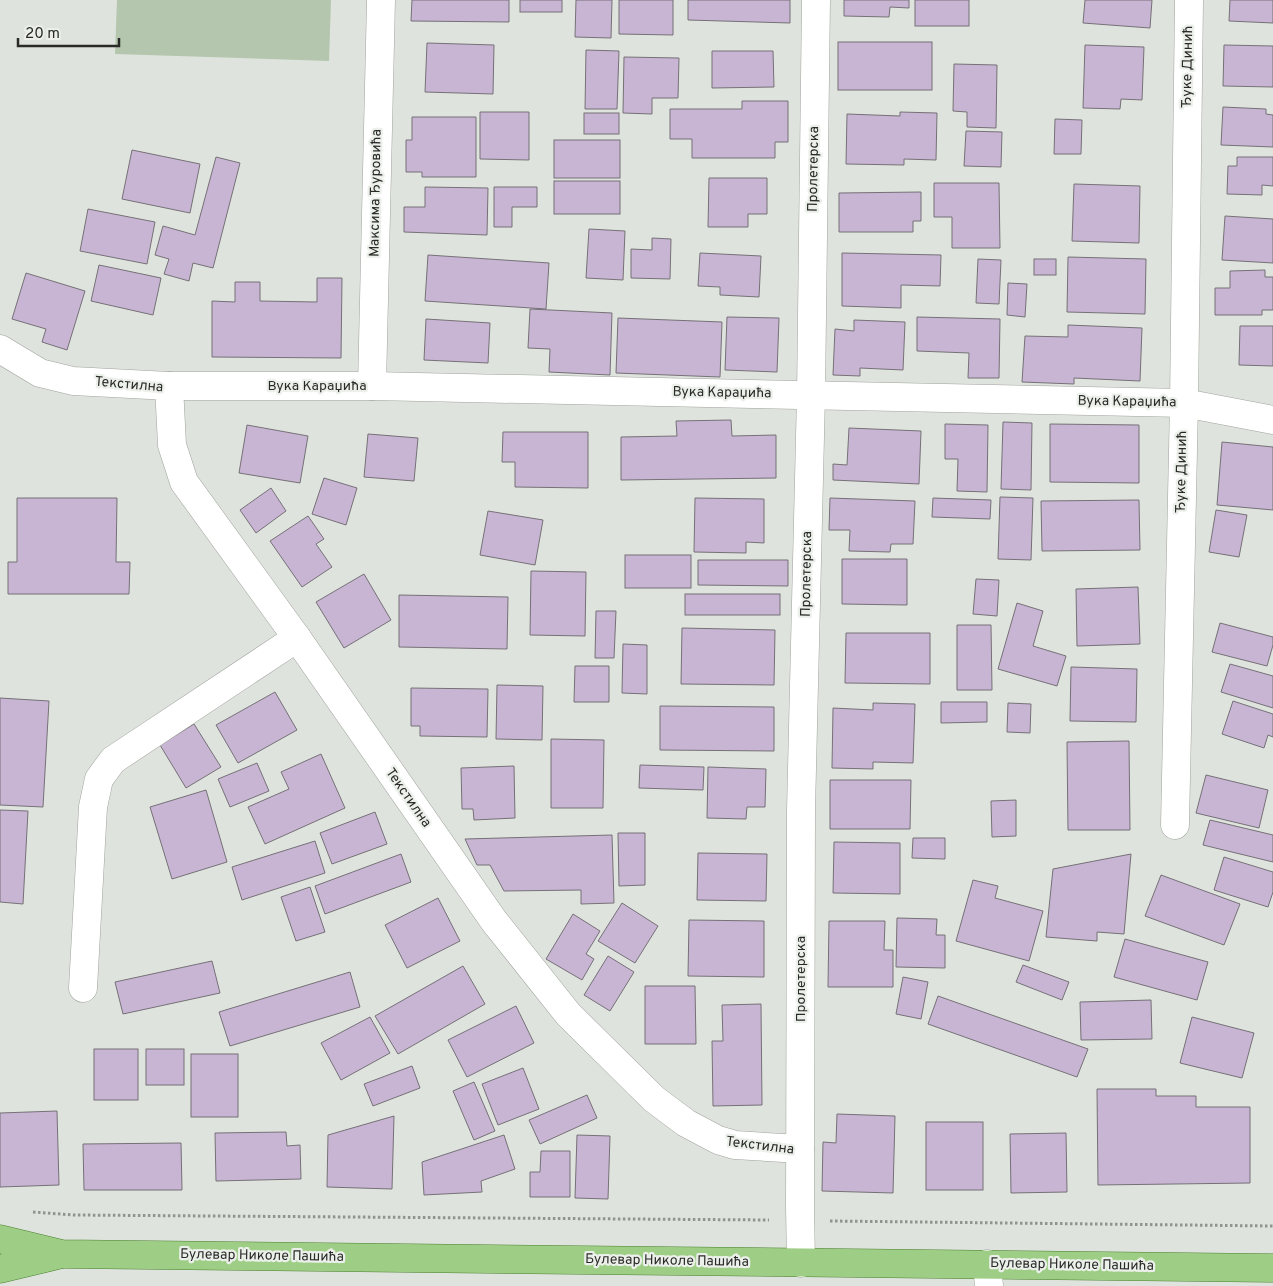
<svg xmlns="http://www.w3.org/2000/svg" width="1273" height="1286" font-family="Overpass,sans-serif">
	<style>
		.garden { fill: #b4c6ad }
		.building { fill: #c8b5d3; stroke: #757177 }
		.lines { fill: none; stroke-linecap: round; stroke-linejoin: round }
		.minor-casing { stroke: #9fa39d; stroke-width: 29 }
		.major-casing { stroke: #4b8030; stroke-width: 29 }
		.path { stroke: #90938e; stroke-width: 3; stroke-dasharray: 2.5 2.5; stroke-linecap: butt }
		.minor { stroke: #fff; stroke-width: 28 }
		.major { stroke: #9ece85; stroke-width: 28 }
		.labels { text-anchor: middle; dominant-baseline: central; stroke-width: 4.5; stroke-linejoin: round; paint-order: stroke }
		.street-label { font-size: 14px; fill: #2a2b29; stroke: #ecf0ea }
	</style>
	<rect width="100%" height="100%" fill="#dfe3dd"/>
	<path class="garden" d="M117 0H331L329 61 115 54Z"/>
	<g class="building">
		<path d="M412 0H509V22L411 21Z"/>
		<rect x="520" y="0" width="42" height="12"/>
		<path d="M576 0H612L611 38 575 37Z"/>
		<path d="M619 0H673V35L619 34Z"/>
		<path d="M688 0H790V23L688 20Z"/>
		<path d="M844 0H909V8L890 7 889 17 844 16Z"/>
		<rect x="915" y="0" width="54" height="26"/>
		<path d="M1085 0H1152L1150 28 1083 23Z"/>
		<path d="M1230 0H1273V23L1229 21Z"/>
		<rect x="838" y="42" width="94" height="48"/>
		<path d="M427 43 494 45 493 94 425 92Z"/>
		<path d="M1085 45 1144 47 1142 100 1121 99 1120 109 1083 108Z"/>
		<path d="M1224 45 1273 46V87L1223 86Z"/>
		<path d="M586 50 619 51 617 109H585Z"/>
		<path d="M712 51H773L774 87 712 88Z"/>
		<path d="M624 57 679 58 678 98H652V114L623 113Z"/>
		<path d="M954 64 997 65 996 128 967 127V112L953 111Z"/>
		<path d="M742 101H788V142H775V158H692V139H670V109H742Z"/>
		<path d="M1223 107 1266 109V114L1273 115V147L1221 145Z"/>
		<path d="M480 112H529V160L480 159Z"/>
		<path d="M900 112 937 113 936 160 904 159V165L846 164 847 114 900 116Z"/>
		<rect x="584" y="113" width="35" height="21"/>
		<path d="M412 117H476V177H422V172H406V140H412Z"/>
		<path d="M1055 119 1082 120 1081 154H1054Z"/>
		<path d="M966 131 1002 132 1001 167 964 166Z"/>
		<rect x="554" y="140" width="66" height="38"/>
		<path d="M132 150 200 164 190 213 122 199Z"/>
		<path d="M216 157 240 163 213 268 193 263 189 281 164 274 169 259 155 255 163 226 195 235Z"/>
		<path d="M1237 157H1273V186L1262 185V195L1227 194 1228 166H1237Z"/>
		<path d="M709 178H767V214H748V227H708Z"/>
		<rect x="554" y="181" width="66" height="33"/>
		<path d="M934 183H999L1000 248H952V217H934Z"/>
		<path d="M1074 184 1140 186 1139 243 1072 241Z"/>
		<path d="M425 187 488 188 487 235 404 232V207H425Z"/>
		<path d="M494 187H537V207H512V227H494Z"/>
		<path d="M921 192V221H913V232H839V193Z"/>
		<path d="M88 209 155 222 147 264 80 251Z"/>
		<path d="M1225 216 1273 219V263L1222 260Z"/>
		<path d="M589 229 625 231 623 280 586 278Z"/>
		<path d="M652 238 671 239 670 279 631 278V249L652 250Z"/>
		<path d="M700 253 761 256 759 297 720 295V287L698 286Z"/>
		<path d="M842 253 941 255 940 286 901 285V308L842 306Z"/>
		<path d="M428 255 549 263 546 309 425 301Z"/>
		<path d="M1068 257 1146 259 1145 314 1067 312Z"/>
		<path d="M978 259 1001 260 999 304 976 303Z"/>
		<rect x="1034" y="259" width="22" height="16"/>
		<path d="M99 265 161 278 153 315 91 301Z"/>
		<path d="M1265 270V277H1273V310H1262V315H1215V288H1230V271Z"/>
		<path d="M26 273 85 291 67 350 42 342 46 329 12 319Z"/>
		<path d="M317 278H342L341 358 212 357V301L235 302V282H260V301L317 302Z"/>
		<path d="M1008 283 1027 284 1025 317 1007 315Z"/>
		<path d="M530 309 612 313 610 375 549 372 550 349 528 348Z"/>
		<path d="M727 317 779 318 777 372 725 370Z"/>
		<path d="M917 317 1000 319 999 378H968L969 353 917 351Z"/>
		<path d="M618 318 722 322 720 377 616 373Z"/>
		<path d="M426 319 490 323 488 363 424 360Z"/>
		<path d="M854 320 905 322 903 370 860 368V376L833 375 835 329 854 331Z"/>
		<path d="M1068 325 1142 328 1140 381 1074 378V384L1022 382 1025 336 1068 337Z"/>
		<path d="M1240 326H1273V366L1239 365Z"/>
		<path d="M731 420 732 436 776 435V478L621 480V437L677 436 676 421Z"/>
		<path d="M1003 422 1032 423 1031 490 1001 489Z"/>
		<path d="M945 424 988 425 987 492 957 491 958 459H945Z"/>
		<path d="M1050 424 1139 425V483L1050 482Z"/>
		<path d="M247 425 308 436 300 483 239 473Z"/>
		<path d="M849 428 921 431 919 484 833 480V464L847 465Z"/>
		<path d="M503 432H588V488L515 487V462H502Z"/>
		<path d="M368 434 418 438 414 481 364 477Z"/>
		<path d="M1222 442 1273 447V510L1217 505Z"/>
		<path d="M324 478 357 488 346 525 312 514Z"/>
		<path d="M271 488 286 511 256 533 240 510Z"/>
		<path d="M1000 497 1033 498 1031 560 998 559Z"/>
		<path d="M17 498H117L116 562H130L129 594H8V562H17Z"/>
		<path d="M695 498 764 499V543L746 542V553L694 552Z"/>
		<path d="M830 498 915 501 913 544H891L890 552 849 551 850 530H829Z"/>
		<path d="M933 498 991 500 990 519 932 517Z"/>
		<path d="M1139 500 1140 550 1042 551 1041 501Z"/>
		<path d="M1216 510 1247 515 1239 557 1209 552Z"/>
		<path d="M488 511 543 520 535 565 480 555Z"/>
		<path d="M308 516 324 539 316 544 332 567 302 587 270 541Z"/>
		<rect x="625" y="555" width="66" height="33"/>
		<path d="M842 559H907V605L842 604Z"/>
		<path d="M698 560H788V586L698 585Z"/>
		<path d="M531 571 586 572 585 636 530 635Z"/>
		<path d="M364 574 391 620 344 648 316 602Z"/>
		<path d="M976 579 999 580 997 616 973 614Z"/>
		<path d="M1138 587 1140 644 1077 646 1076 589Z"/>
		<rect x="685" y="594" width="95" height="21"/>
		<path d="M399 595 508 597 507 649 399 647Z"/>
		<path d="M1017 603 1043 611 1033 646 1066 656 1057 686 998 669Z"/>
		<path d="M596 611H616L614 658H595Z"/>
		<path d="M1220 623 1273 637V645L1267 666 1212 652Z"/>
		<path d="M957 625H991L992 690H957Z"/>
		<path d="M682 628 775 630 774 685 681 684Z"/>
		<path d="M846 633H930V684L845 683Z"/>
		<path d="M623 644 647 645V694L622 693Z"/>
		<path d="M1230 664 1273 676V708L1221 692Z"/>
		<path d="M575 666H609V702H574Z"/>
		<path d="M1071 667 1137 669 1136 722 1070 721Z"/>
		<path d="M497 685 543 686 542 740 496 739Z"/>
		<path d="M411 688 488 689 487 737 420 736V726H411Z"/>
		<path d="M275 692 297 730 238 763 216 725Z"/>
		<path d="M0 698 49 701 43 807 0 805Z"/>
		<path d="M1233 701 1273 714V737L1268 735 1264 748 1222 734Z"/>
		<path d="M941 702H987V722L941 723Z"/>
		<path d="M873 703 915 704 913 763 873 762V769L832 768 833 708 873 710Z"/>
		<path d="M1008 703 1031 704 1030 733 1007 732Z"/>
		<path d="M660 706 774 707V751L660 750Z"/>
		<path d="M194 724 221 767 186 788 160 745Z"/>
		<path d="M551 739 604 740 603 808H551Z"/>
		<path d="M1129 741 1130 830H1068L1067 742Z"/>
		<path d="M321 754 345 808 265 844 248 807 289 789 281 772Z"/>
		<path d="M257 763 269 791 230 807 218 779Z"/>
		<path d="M640 765 704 767 703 790 639 788Z"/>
		<path d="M514 766 515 818 474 820 473 809H462L461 768Z"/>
		<path d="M708 767 766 769 765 807H747L746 819 707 818Z"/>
		<path d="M1206 775 1268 790 1259 828 1196 813Z"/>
		<path d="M830 780H911L910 829H830Z"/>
		<path d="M206 790 227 862 172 879 150 807Z"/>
		<path d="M1016 800V836L992 837 991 801Z"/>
		<path d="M0 810 28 811 23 904 0 902Z"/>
		<path d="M375 812 387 844 332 864 320 833Z"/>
		<path d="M1210 820 1273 835V862L1203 845Z"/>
		<path d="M618 833H645V885L619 886Z"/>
		<path d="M612 835 614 903 581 904V890L504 891 490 865H477L465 839Z"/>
		<path d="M913 838H945V859L912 858Z"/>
		<path d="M315 841 325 873 242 900 232 867Z"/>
		<path d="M834 842 900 843V894L833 893Z"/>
		<path d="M698 853 767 854 766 901 697 900Z"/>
		<path d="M401 854 411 882 325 914 315 886Z"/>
		<path d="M1131 854 1124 934 1097 932V941L1046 937 1053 869Z"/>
		<path d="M1224 857 1273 872V892L1268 907 1214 890Z"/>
		<path d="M1161 875 1240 904 1224 945 1145 916Z"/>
		<path d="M973 880 998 886 995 898 1043 911 1029 961 956 941Z"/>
		<path d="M310 887 325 932 296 941 281 897Z"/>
		<path d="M438 898 460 941 407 968 385 925Z"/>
		<path d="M622 903 658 926 635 963 598 941Z"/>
		<path d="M573 914 600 931 586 954 594 959 582 980 546 959Z"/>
		<path d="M897 918 937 919 936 935H945V968L896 967Z"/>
		<path d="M689 920 764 921V977L688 976Z"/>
		<path d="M829 921H885L884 950H893V987H828Z"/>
		<path d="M1125 939 1208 962 1197 1000 1114 977Z"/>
		<path d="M608 956 634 972 610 1011 584 995Z"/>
		<path d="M212 961 220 993 123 1014 115 982Z"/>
		<path d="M1023 965 1069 982 1062 1000 1016 982Z"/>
		<path d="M463 966 485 1004 398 1054 375 1016Z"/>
		<path d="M350 972 360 1007 230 1046 219 1012Z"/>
		<path d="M903 977 928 982 921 1019 896 1014Z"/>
		<path d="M645 986H695L696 1044H645Z"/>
		<path d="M938 996 1088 1049 1077 1077 928 1024Z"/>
		<path d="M1151 1000 1152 1039 1081 1040 1080 1002Z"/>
		<path d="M761 1004 762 1105 713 1106 712 1041H723L722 1005Z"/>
		<path d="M516 1006 534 1043 467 1077 448 1040Z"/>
		<path d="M370 1017 390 1053 341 1080 321 1043Z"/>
		<path d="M1192 1017 1254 1033 1242 1078 1180 1063Z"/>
		<rect x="94" y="1049" width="44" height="51"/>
		<rect x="146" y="1049" width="38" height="36"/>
		<rect x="191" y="1054" width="47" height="63"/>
		<path d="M412 1066 420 1088 373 1106 364 1084Z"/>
		<path d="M523 1068 539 1109 498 1125 482 1084Z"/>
		<path d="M474 1082 495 1131 474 1140 453 1091Z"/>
		<path d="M1097 1089H1156V1096H1196V1107H1250V1183L1098 1185Z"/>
		<path d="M587 1095 597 1118 540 1144 529 1120Z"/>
		<path d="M57 1111 59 1185 0 1187V1113Z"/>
		<path d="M837 1114 895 1116 893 1193 822 1191 823 1142 836 1143Z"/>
		<path d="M394 1116 392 1189 327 1187 328 1135Z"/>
		<rect x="926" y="1122" width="57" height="68"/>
		<path d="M286 1132 287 1146 300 1145 301 1179 216 1181 215 1133Z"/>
		<path d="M1066 1133 1067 1192 1011 1193 1010 1134Z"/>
		<path d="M504 1135 515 1169 481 1181 482 1192 424 1195 422 1162Z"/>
		<path d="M577 1135 610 1136 608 1199 575 1198Z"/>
		<path d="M181 1143 182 1190H84L83 1144Z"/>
		<path d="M541 1151H570V1197H530V1172H540Z"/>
	</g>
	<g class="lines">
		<g class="minor-casing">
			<g id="minor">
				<path d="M0 349 40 373 73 381 169 386 172 445 184 482 297 638 494 921 568 1014 654 1099 686 1123 718 1140 735 1145 800 1149"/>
				<path d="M169 386H372L1184 403 1273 420"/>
				<path d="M372 386 381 0"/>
				<path d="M1175 825 1184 403 1189 0"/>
				<path d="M83 988 93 807 99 779 113 760 297 638"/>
				<path d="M801 1263 800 1207 801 810 811 395 816 0"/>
				<path d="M987 1264 989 1286"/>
			</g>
		</g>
		<g class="major-casing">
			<g id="major">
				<path d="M0 1239 62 1254 1273 1268"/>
				<path d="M0 1269 58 1255"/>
			</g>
		</g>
		<g class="path">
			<path d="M33 1212 73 1215 769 1220"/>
			<path d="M830 1221 1273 1226"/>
		</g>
		<use href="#minor" class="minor"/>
		<use href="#major" class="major"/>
	</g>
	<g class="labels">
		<g class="street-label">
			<text transform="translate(1188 67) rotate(-89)">Ђуке Динић</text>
			<text transform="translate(814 169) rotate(-89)">Пролетерска</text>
			<text transform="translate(376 193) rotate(-89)">Максима Ђуровића</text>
			<text transform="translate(129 385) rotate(5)">Текстилна</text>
			<text x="317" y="386">Вука Караџића</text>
			<text transform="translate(722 393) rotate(1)">Вука Караџића</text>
			<text transform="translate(1127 402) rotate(1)">Вука Караџића</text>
			<text transform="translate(1182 472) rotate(-89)">Ђуке Динић</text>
			<text transform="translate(807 574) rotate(-89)">Пролетерска</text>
			<text transform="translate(408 798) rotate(55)">Текстилна</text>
			<text transform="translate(801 979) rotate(-90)">Пролетерска</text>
			<text transform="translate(760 1146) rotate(7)">Текстилна</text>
			<text transform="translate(262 1256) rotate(1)">Булевар Николе Пашића</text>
			<text transform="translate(667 1261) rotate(1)">Булевар Николе Пашића</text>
			<text transform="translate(1072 1265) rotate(1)">Булевар Николе Пашића</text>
		</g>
	</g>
	<path d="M18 38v8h101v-8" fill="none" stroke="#2a2b29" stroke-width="2.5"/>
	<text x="25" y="38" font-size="15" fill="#2a2b29" stroke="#ecf0ea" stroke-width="4" paint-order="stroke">20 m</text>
</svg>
